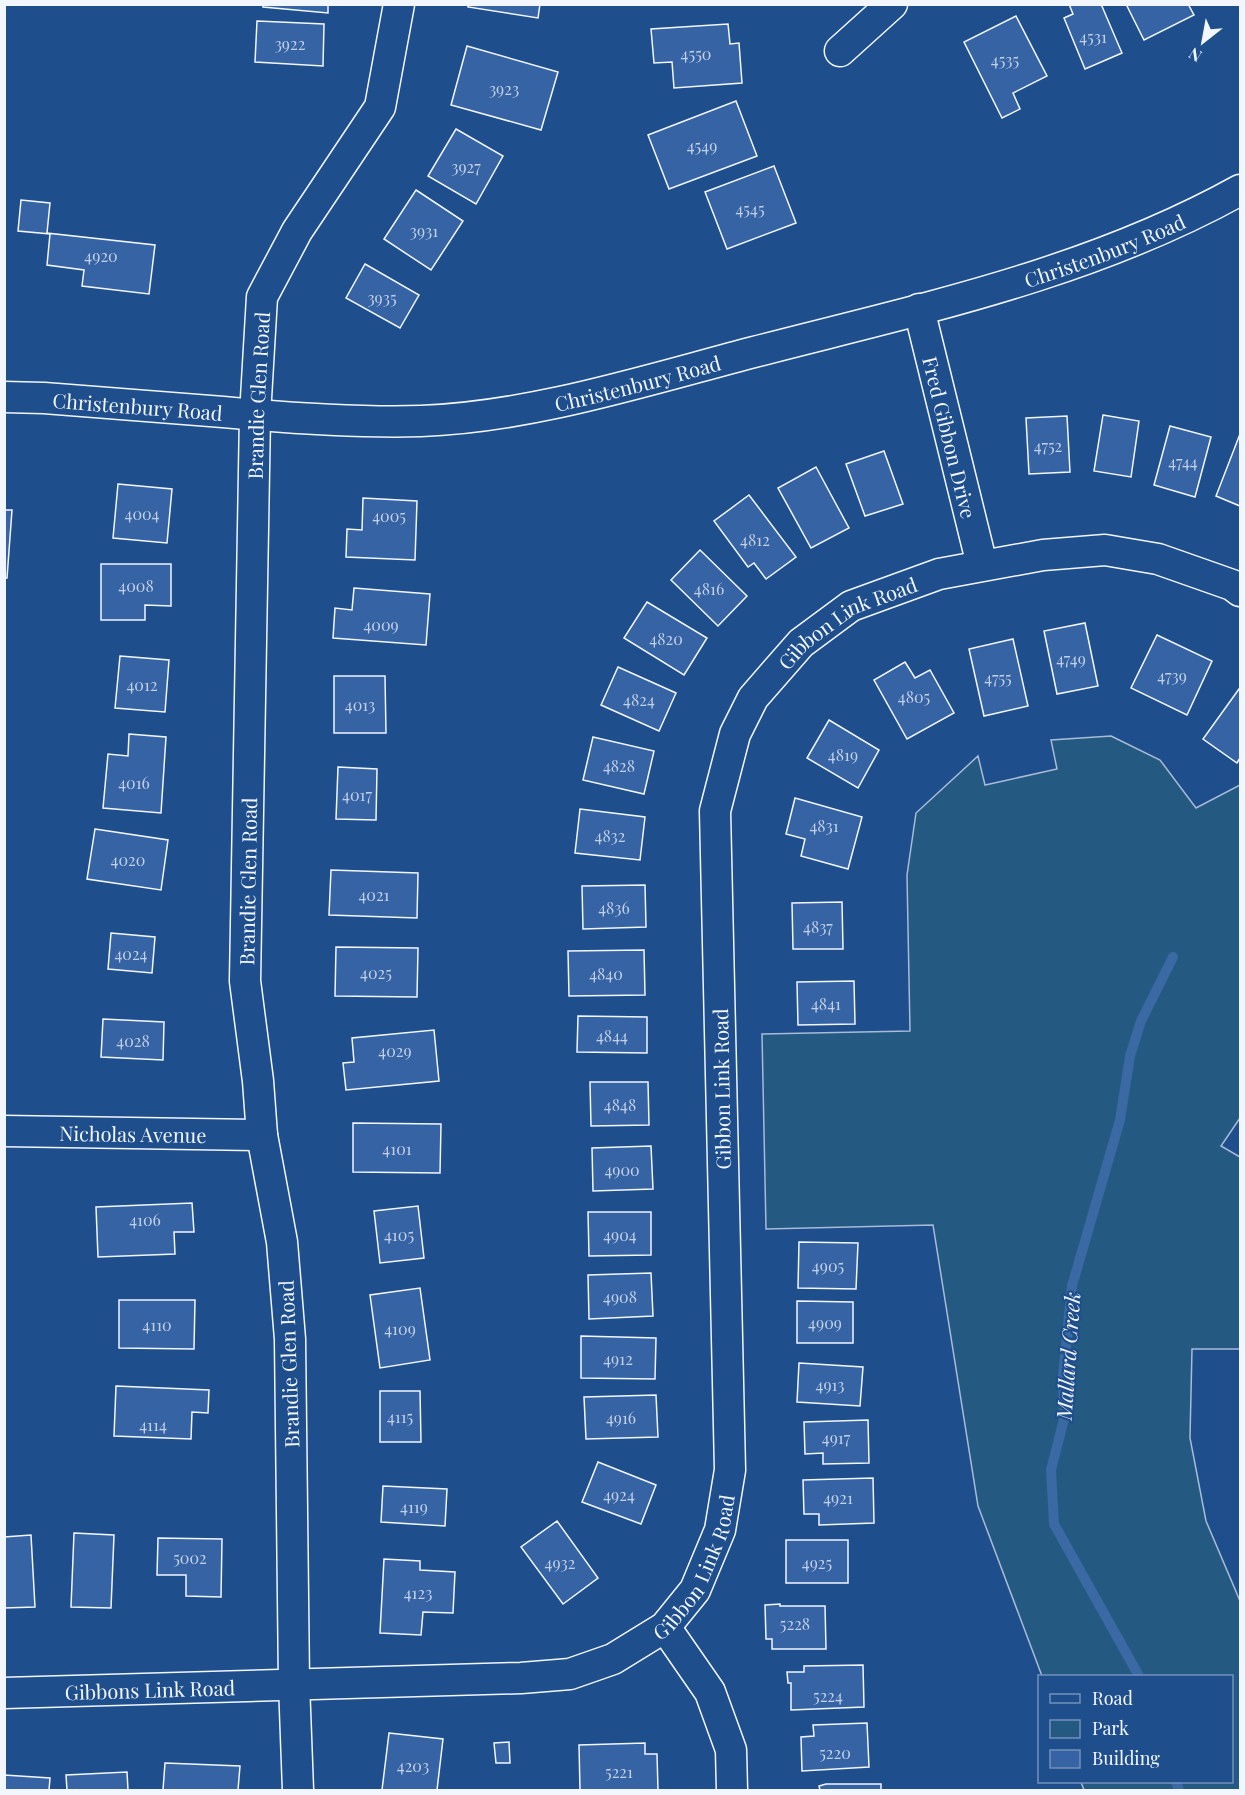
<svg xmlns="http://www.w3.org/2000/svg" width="1245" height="1795" font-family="'Playfair Display',serif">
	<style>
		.green { fill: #245a82; stroke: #a8bbd7; stroke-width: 1.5 }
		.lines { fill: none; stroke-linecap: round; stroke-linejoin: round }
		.stream { stroke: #3b69a3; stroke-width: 10 }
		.building { fill: #3563a3; stroke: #f2f6ff; stroke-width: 1.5 }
		.street-casing { stroke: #f2f6ff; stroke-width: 33 }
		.street { stroke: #1f4e8c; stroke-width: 30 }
		.labels { text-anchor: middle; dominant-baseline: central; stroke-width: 4.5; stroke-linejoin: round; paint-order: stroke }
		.number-label { font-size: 16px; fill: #c3d1e8 }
		.street-label { font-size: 20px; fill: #f2f6ff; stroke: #1f4e8c }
		.water-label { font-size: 21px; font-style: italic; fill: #f2f6ff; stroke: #1f4e8c }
	</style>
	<rect width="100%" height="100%" fill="#1f4e8c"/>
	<path class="green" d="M1111 736 1160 760 1196 808 1240 785V1118L1221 1146 1240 1157V1349H1192L1190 1438 1206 1521 1240 1601V1790H1084L1081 1782H1232V1676H1042L978 1506 933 1225 766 1229 762 1034 910 1031 907 875 916 813 978 756 985 785 1057 769 1051 740Z"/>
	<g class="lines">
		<g class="stream">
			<path d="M1139 1676 1054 1524 1051 1470 1064 1419 1063 1376 1072 1286 1120 1120 1130 1056 1141 1021 1173 957"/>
			<path d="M1176 1782 1179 1790"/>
		</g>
	</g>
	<g class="building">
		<path d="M263 4H328V13L263 7Z"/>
		<path d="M469 4H540L538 18 468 7Z"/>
		<path d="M1069 4H1101L1122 53 1085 69 1064 18 1073 14Z"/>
		<path d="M1126 4H1188L1194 15 1144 40Z"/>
		<path d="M1016 16 1047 76 1013 93 1020 109 1002 118 964 42Z"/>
		<path d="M257 21 324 24 323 66 255 62Z"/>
		<path d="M728 24 730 44 739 43 742 83 674 88 672 62 654 63 651 29Z"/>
		<path d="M467 46 558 72 541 130 451 105Z"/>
		<path d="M736 101 757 156 669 189 648 135Z"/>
		<path d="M456 129 503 156 476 204 428 176Z"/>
		<path d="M774 166 796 223 727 249 705 192Z"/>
		<path d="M416 190 463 221 431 270 384 239Z"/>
		<path d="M21 200 50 203 47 233 155 245 149 294 82 286 84 270 47 265 50 234 18 231Z"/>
		<path d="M365 264 419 295 400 328 346 298Z"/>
		<path d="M1103 415 1139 421 1131 477 1094 471Z"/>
		<path d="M1067 416 1070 472 1029 474 1026 418Z"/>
		<path d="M1170 426 1211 437 1195 497 1154 485Z"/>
		<path d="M1240 434V506L1216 496Z"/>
		<path d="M884 451 903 504 865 516 846 464Z"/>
		<path d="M816 467 849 528 811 548 778 488Z"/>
		<path d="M118 484 172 489 167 543 113 538Z"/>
		<path d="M749 495 796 557 766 579 754 563 748 567 714 521Z"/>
		<path d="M363 498 417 501 415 560 346 557 347 529 362 530Z"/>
		<path d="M4 510H12L7 578H4Z"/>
		<path d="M700 550 747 596 718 626 671 580Z"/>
		<path d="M101 564H171V606L145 605V620H101Z"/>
		<path d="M354 588 430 594 426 645 333 638 335 608 352 610Z"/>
		<path d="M647 602 707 638 684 675 624 638Z"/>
		<path d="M1085 623 1098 686 1057 694 1044 631Z"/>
		<path d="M1157 635 1212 661 1187 715 1131 688Z"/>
		<path d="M1013 639 1028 706 984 716 969 649Z"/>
		<path d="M120 656 169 660 165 712 115 708Z"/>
		<path d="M905 662 915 678 930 670 954 713 907 739 874 680Z"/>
		<path d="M618 667 676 693 659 731 601 705Z"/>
		<path d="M334 676H385L386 733H334Z"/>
		<path d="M1239 689 1240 690V758L1237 763 1203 739Z"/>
		<path d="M829 720 879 750 858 788 807 758Z"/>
		<path d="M129 734 166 737 161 813 103 808 108 754 128 756Z"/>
		<path d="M593 737 654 751 644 794 583 780Z"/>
		<path d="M338 767 377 769 376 820 336 819Z"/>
		<path d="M795 798 862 817 848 869 801 856 805 839 786 834Z"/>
		<path d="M580 809 645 817 640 860 575 853Z"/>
		<path d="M95 829 168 840 161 890 87 879Z"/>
		<path d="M331 870 418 873 417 918 329 915Z"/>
		<path d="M645 885 646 927 583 929 582 886Z"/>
		<path d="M842 902 843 949H793L792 903Z"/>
		<path d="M111 933 155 937 152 973 108 969Z"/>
		<path d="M336 947 418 948 417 997 335 996Z"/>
		<path d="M644 950 645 995 569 996 568 951Z"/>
		<path d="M854 981 855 1024 798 1025 797 982Z"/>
		<path d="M578 1016 647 1017V1053L577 1052Z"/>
		<path d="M103 1019 164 1022 163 1060 101 1057Z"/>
		<path d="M434 1030 439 1081 346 1090 343 1063 354 1062 352 1038Z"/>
		<path d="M590 1082H648L649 1125 591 1126Z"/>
		<path d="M353 1123 441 1124 440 1173 353 1172Z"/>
		<path d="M651 1146 653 1189 593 1191 592 1148Z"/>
		<path d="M192 1203 194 1232H174L175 1254 98 1257 96 1207Z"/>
		<path d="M418 1206 424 1258 380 1263 374 1211Z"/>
		<path d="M588 1212H651V1255L589 1256Z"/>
		<path d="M799 1242 858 1243 856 1289 798 1288Z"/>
		<path d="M651 1273 653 1316 589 1319 588 1275Z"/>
		<path d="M420 1288 430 1360 380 1368 370 1295Z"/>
		<path d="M119 1300H195L194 1349 119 1348Z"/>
		<path d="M797 1301 853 1302V1343H797Z"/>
		<path d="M581 1336 656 1338 655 1379 581 1378Z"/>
		<path d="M799 1363 863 1367 860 1406 797 1402Z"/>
		<path d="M116 1386 209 1390 208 1413 192 1412 191 1439 114 1436Z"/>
		<path d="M380 1391H420L421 1442H380Z"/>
		<path d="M656 1395 658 1437 586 1439 584 1397Z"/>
		<path d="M868 1420 869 1463 823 1464V1453L805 1454 804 1422Z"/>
		<path d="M598 1462 656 1485 641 1524 582 1502Z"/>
		<path d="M873 1478 874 1523 819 1525V1514H804L803 1480Z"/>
		<path d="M383 1486 447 1489 445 1526 381 1522Z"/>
		<path d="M557 1521 598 1578 563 1604 521 1547Z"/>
		<path d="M74 1533 114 1535 111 1608 71 1607Z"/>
		<path d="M31 1535 35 1607 4 1608V1537Z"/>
		<path d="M158 1538 222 1539 221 1597 186 1596V1575H157Z"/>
		<rect x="786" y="1540" width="62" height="43"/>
		<path d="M384 1559 420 1561V1570L455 1572 453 1613 423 1612 421 1635 380 1633Z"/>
		<path d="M780 1604V1606H825L826 1649H772V1639H766L765 1605Z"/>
		<path d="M863 1665 864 1707 791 1710V1683H788L787 1672H804V1666Z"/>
		<path d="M867 1723 869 1767 802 1771 801 1737 814 1736 813 1725Z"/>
		<path d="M389 1733 443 1739 437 1790H382Z"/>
		<path d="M509 1742 510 1763H496L494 1743Z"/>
		<path d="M645 1743V1754H657L658 1790H580L579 1745Z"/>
		<path d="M165 1763 240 1766 238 1790H163Z"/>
		<path d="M127 1772 128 1790H67L66 1775Z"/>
		<path d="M4 1775 50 1778 49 1790H4Z"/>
		<path d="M826 1784H881V1790H820L819 1786Z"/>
	</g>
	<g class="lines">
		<g class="street-casing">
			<g id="street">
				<path d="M840 51 892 4"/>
				<path id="s1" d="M919 309 982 565"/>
				<path id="s2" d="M4 397 44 398C103 403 163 407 223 412 288 418 355 423 421 421 532 417 647 380 754 352 920 309 1089 274 1240 190"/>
				<path id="s3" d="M4 1131 262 1135"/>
				<path d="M665 1627 710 1692 731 1750 732 1790"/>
				<path id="s4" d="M4 1693 521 1678 570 1674 613 1659 665 1627 695 1590 720 1530 730 1470 715 811 735 734 753 698 801 643 851 606 939 574 1043 555 1105 550 1158 559 1232 585 1240 591"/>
				<path id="s5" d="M298 1790 294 1683 290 1339 282 1242 262 1135 258 1081 245 981 255 415 262 297 297 231 380 107 399 4"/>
			</g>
		</g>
		<use href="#street" class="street"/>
	</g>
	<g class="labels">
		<g class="number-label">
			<text x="1093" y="36">4531</text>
			<text x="290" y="43">3922</text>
			<text x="696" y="53">4550</text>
			<text x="1005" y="59">4535</text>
			<text x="504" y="88">3923</text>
			<text x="702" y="145">4549</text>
			<text x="466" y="166">3927</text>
			<text x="750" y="208">4545</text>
			<text x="424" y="230">3931</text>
			<text x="101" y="255">4920</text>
			<text x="382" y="297">3935</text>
			<text x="1048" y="445">4752</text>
			<text x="1183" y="461">4744</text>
			<text x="142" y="513">4004</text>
			<text x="389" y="515">4005</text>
			<text x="755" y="539">4812</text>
			<text x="136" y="585">4008</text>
			<text x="709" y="588">4816</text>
			<text x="381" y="624">4009</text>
			<text x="666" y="638">4820</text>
			<text x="1071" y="658">4749</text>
			<text x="1172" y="675">4739</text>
			<text x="998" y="677">4755</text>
			<text x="142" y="684">4012</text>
			<text x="914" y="696">4805</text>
			<text x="639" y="699">4824</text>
			<text x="360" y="704">4013</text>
			<text x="843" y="754">4819</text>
			<text x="619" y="765">4828</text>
			<text x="134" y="782">4016</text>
			<text x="357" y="794">4017</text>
			<text x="824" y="825">4831</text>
			<text x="610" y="835">4832</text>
			<text x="128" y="859">4020</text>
			<text x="374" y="894">4021</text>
			<text x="614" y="907">4836</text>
			<text x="818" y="926">4837</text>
			<text x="131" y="953">4024</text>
			<text x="376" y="972">4025</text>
			<text x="606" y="973">4840</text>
			<text x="826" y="1003">4841</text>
			<text x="612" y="1035">4844</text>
			<text x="133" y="1040">4028</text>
			<text x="395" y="1050">4029</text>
			<text x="620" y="1104">4848</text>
			<text x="397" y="1148">4101</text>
			<text x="622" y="1169">4900</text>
			<text x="145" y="1219">4106</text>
			<text x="399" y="1234">4105</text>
			<text x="620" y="1234">4904</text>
			<text x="828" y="1265">4905</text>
			<text x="620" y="1296">4908</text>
			<text x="825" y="1322">4909</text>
			<text x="157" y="1324">4110</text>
			<text x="400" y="1328">4109</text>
			<text x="618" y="1358">4912</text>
			<text x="830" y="1384">4913</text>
			<text x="400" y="1416">4115</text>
			<text x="621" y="1417">4916</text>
			<text x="153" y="1424">4114</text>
			<text x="836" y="1437">4917</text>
			<text x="619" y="1494">4924</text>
			<text x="838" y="1497">4921</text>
			<text x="414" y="1506">4119</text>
			<text x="190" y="1557">5002</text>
			<text x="560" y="1562">4932</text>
			<text x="817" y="1562">4925</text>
			<text x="418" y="1592">4123</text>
			<text x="795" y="1623">5228</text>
			<text x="828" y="1695">5224</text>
			<text x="835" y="1752">5220</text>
			<text x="413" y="1765">4203</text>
			<text x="619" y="1771">5221</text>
		</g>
		<g class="street-label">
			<text stroke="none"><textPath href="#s2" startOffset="1124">Christenbury Road</textPath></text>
			<text stroke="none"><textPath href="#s2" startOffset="638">Christenbury Road</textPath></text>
			<text stroke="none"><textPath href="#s5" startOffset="1398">Brandie Glen Road</textPath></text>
			<text stroke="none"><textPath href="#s2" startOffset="134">Christenbury Road</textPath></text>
			<text stroke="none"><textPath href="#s1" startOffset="132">Fred Gibbon Drive</textPath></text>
			<text stroke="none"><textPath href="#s4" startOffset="1749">Gibbon Link Road</textPath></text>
			<text stroke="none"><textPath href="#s5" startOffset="912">Brandie Glen Road</textPath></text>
			<text transform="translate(721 1089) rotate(-91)">Gibbon Link Road</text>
			<text stroke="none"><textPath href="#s3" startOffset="129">Nicholas Avenue</textPath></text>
			<text transform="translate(288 1364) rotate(-92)">Brandie Glen Road</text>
			<text stroke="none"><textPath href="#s4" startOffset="741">Gibbon Link Road</textPath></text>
			<text stroke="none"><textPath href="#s4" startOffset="146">Gibbons Link Road</textPath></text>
		</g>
		<g class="water-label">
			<text transform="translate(1067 1356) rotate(-86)">Mallard Creek</text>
		</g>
	</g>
	<rect width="1245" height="1795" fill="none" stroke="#f2f6ff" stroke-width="12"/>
	<rect x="1038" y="1675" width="195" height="108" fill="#1f4e8c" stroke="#7391ba" stroke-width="1.5"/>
	<rect x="1050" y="1694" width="30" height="9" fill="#1f4e8c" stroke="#7391ba" stroke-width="1.5"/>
	<text x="1092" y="1705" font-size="18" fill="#f2f6ff">Road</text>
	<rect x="1050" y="1720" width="30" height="18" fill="#245a82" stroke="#7391ba" stroke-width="1.5"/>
	<text x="1092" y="1735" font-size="18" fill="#f2f6ff">Park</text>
	<rect x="1050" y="1750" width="30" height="18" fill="#3563a3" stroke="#7391ba" stroke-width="1.5"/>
	<text x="1092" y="1765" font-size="18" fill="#f2f6ff">Building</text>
	<g transform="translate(1203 42) rotate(211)" stroke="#1f4e8c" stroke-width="4.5" paint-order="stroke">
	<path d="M0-4.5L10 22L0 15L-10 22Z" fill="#f2f6ff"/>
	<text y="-9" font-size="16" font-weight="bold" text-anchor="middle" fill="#f2f6ff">N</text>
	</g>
</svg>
